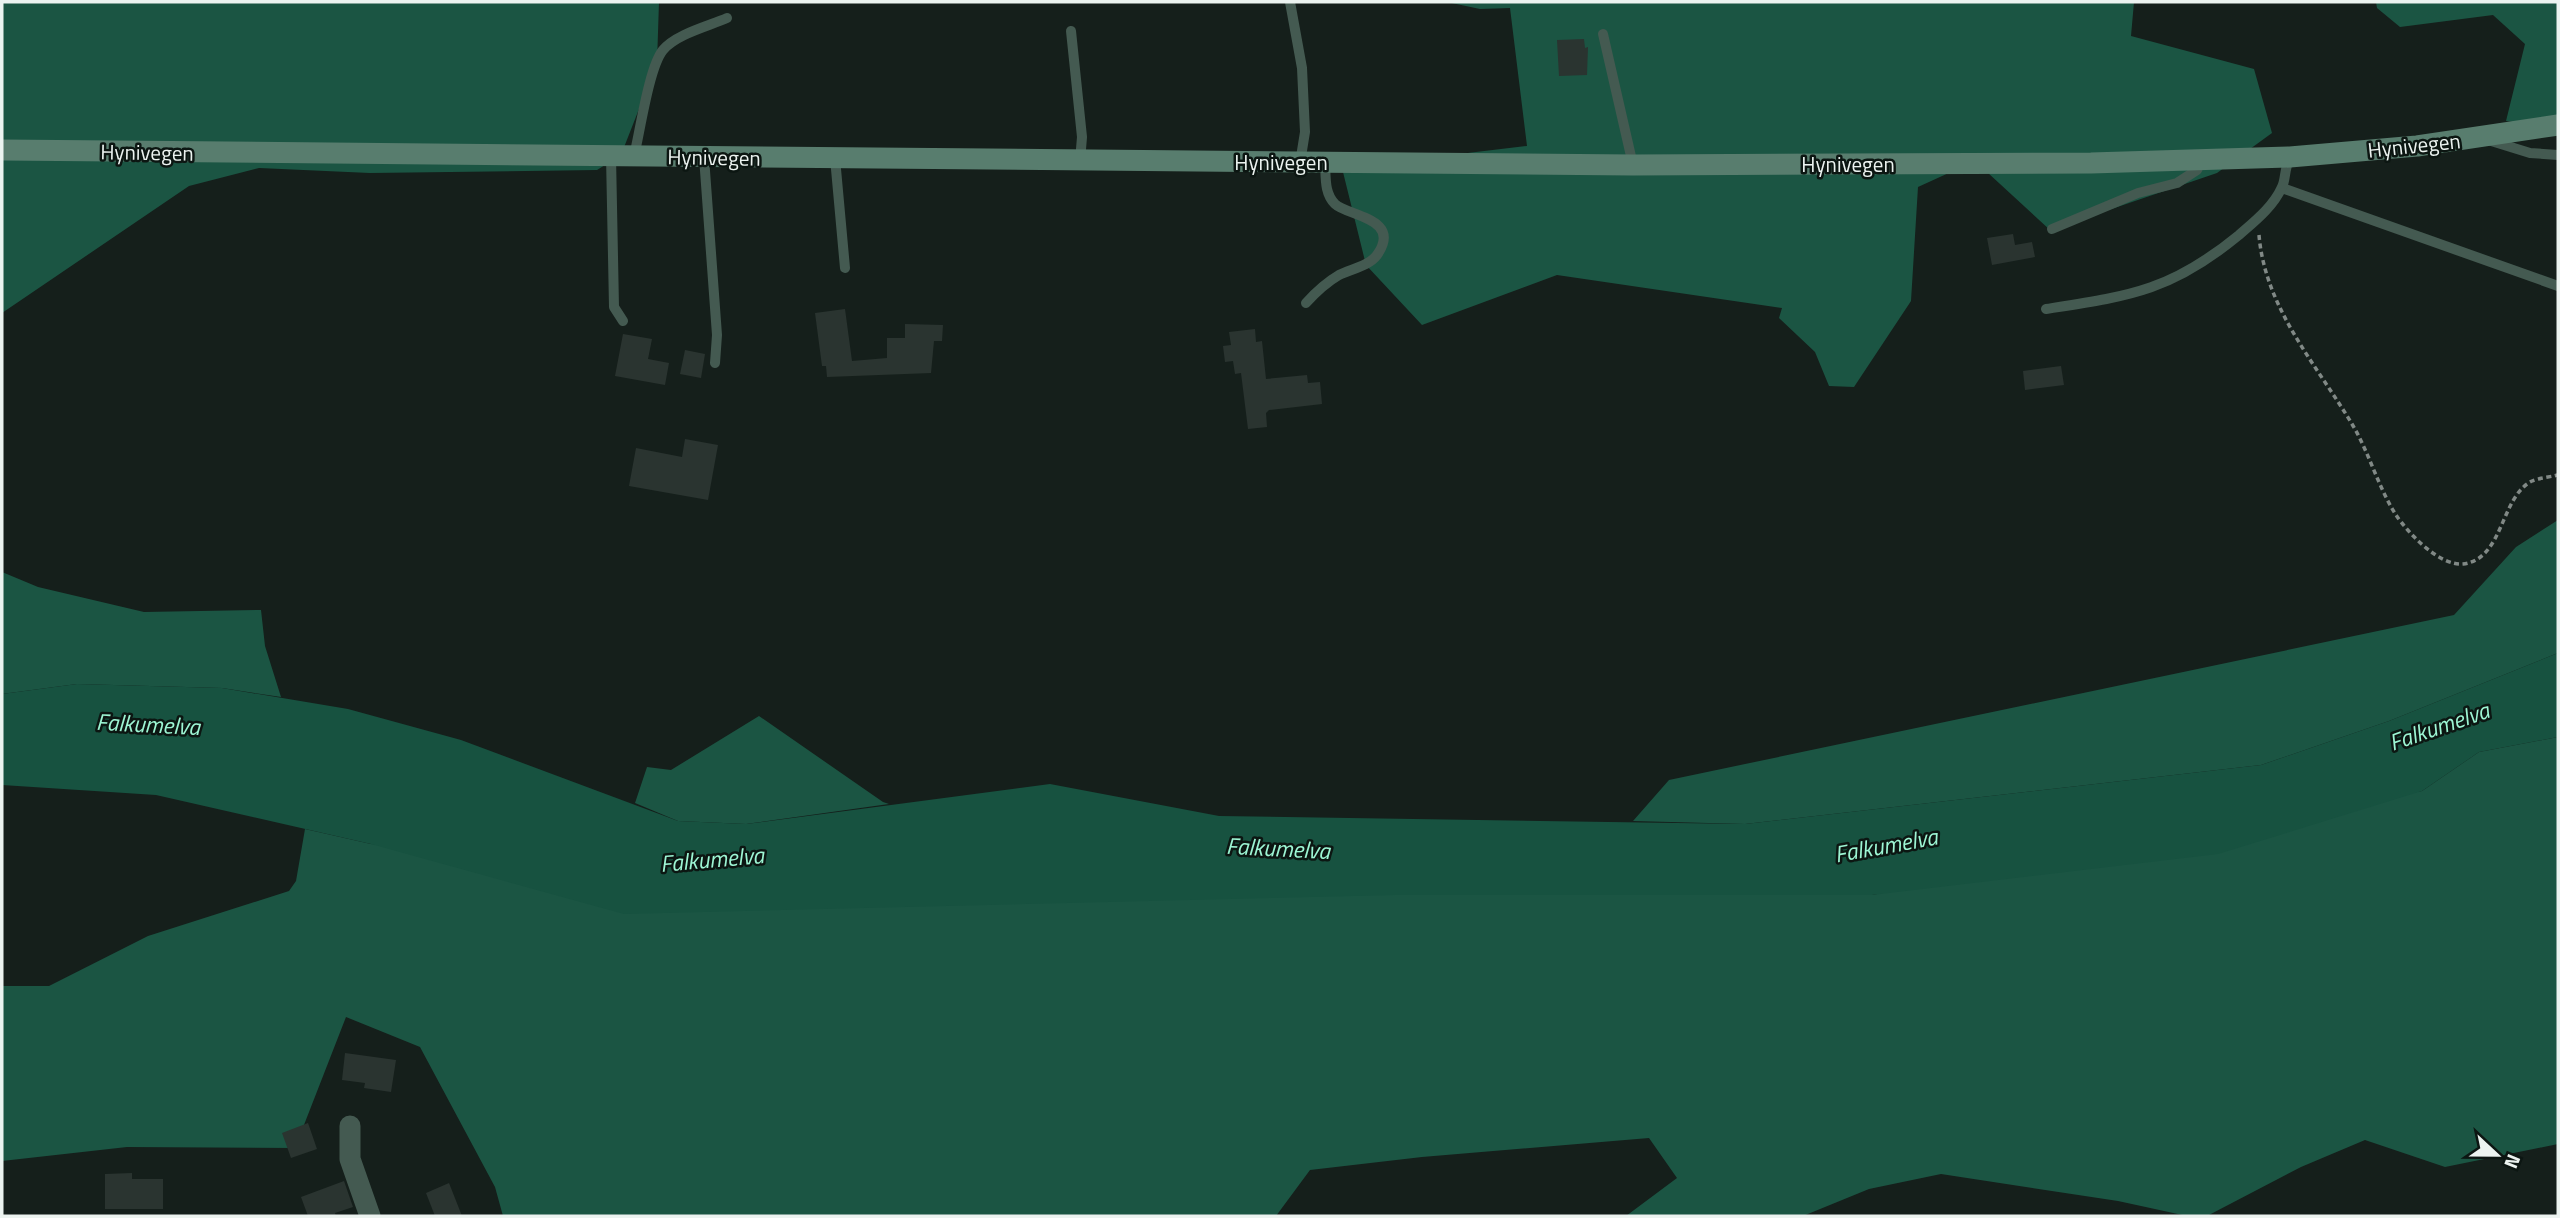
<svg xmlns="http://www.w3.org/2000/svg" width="2560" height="1218" font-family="'Titillium Web',sans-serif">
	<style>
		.forest { fill: #1b5543 }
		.water { fill: #175240 }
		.building { fill: #2a3430 }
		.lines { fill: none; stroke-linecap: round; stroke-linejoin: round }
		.path { stroke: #818986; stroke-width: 3.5; stroke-dasharray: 5 3.5; stroke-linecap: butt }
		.service { stroke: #445a51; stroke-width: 10 }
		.minor { stroke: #445a51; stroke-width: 21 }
		.secondary { stroke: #587d6e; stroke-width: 21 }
		.labels { text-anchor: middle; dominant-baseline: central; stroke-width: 5; stroke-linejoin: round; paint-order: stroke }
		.street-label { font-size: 21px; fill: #ecf3f0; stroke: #0c1612 }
		.water-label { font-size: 23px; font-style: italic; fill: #9df6d4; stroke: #0c1612 }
	</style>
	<rect width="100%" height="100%" fill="#151f1b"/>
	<g class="forest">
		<path d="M2 2H659L657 63 621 155 597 170 370 173 259 168 189 186 2 313Z"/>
		<path d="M1447 2H2134L2131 36 2254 69 2272 133 2217 173 2050 230 1975 161 1918 187 1911 301 1854 387 1829 386 1815 352 1779 318 1782 308 1557 275 1422 325 1366 265 1342 168 1527 146 1510 8 1480 9Z"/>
		<path d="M2376 2H2558V128L2506 121 2525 44 2493 15 2400 27 2377 8Z"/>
		<path d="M2558 520V653L2389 721 2261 765 1745 824 1633 821 1669 780 2454 615 2516 547Z"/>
		<path d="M2 572 38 587 144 612 261 610 265 646 281 697 222 688 77 684 2 694Z"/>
		<path d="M759 716 883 802 889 804 746 824 678 821 635 803 647 767 671 770Z"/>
		<path d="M2558 737V1144L2445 1167 2365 1140 2301 1167 2207 1216H2187L2118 1201 1941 1174 1869 1189 1803 1216H1626L1677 1178 1649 1138 1422 1157 1310 1170 1276 1216H503L495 1187 420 1047 346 1017 295 1148 127 1147 2 1161V986H49L148 936 289 891 296 881 305 829 371 844 1396 895H1872L2422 791 2479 752Z"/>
	</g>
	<path class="water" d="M2558 653V737L2479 752 2422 791 2218 854 1872 895H1396L624 914 371 844 156 795 2 785V694L77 684 222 688 348 709 461 740 678 821 746 824 1050 784 1219 816 1745 824 2261 765 2389 721Z"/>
	<g class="building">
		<path d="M1584 39 1585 48 1588 47 1587 75 1559 76 1557 40Z"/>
		<path d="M2013 234 2015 245 2032 242 2035 257 1992 265 1987 238Z"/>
		<path d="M845 309 852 361 887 358V338H905V324L943 325 942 341H934L931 373 827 377 826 366H822L815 313Z"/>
		<path d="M1255 329 1256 342 1262 341 1266 379 1307 375 1308 383 1320 382 1322 404 1269 410 1266 413 1267 427 1248 429 1241 373 1235 374 1233 361 1225 362 1223 346 1231 345 1229 332Z"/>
		<path d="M623 334 652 339 648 359 669 363 665 385 615 376Z"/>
		<path d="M685 350 705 354 701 378 680 374Z"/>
		<path d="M2061 366 2064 385 2025 390 2023 371Z"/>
		<path d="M685 439 718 445 708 500 629 486 636 448 682 457Z"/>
		<path d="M345 1053 396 1060 391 1092 364 1088 365 1083 342 1080Z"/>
		<path d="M308 1123 317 1149 291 1158 282 1133Z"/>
		<path d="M132 1173V1179H163V1209H105V1174Z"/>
		<path d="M344 1181 353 1207 335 1213 336 1216H308L301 1197Z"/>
		<path d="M449 1183 462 1216H435L426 1193Z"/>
	</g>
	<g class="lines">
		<path class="path" d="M2259 235C2265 308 2316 364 2352 424 2369 452 2378 487 2396 515 2408 533 2439 566 2463 564 2504 559 2500 497 2532 481 2539 478 2550 477 2558 475"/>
		<g class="service">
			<path d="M1290 2 1302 68 1305 132 1300 163"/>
			<path d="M1071 31 1082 137 1080 161"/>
			<path d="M1603 34 1633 165"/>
			<path d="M2488 140 2530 153 2558 155"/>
			<path d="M611 156 614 307 623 321"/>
			<path d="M634 156C640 132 649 67 663 50 676 34 709 26 727 18"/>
			<path d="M704 157 717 335 715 363"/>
			<path d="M835 158 845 268"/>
			<path d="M2282 188 2558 286"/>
			<path d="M2052 229 2138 193 2177 183 2197 170 2202 160"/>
			<path d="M1306 303C1316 292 1327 282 1339 275 1351 269 1369 266 1377 255 1403 218 1347 216 1335 204 1324 193 1326 177 1325 163"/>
			<path d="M2046 309C2130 296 2171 291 2239 235 2255 221 2273 207 2282 187 2286 179 2284 169 2290 157"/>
		</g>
		<path class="minor" d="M350 1126V1159L370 1216"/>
		<path class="secondary" d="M2 150 1633 165 2091 163 2290 157 2417 146 2558 125"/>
	</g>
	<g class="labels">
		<g class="street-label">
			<text transform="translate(2414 145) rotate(-6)">Hynivegen</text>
			<text transform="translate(147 152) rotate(1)">Hynivegen</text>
			<text transform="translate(714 157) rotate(1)">Hynivegen</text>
			<text x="1281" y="162">Hynivegen</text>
			<text x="1848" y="164">Hynivegen</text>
		</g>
		<g class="water-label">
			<text transform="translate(148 724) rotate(3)">Falkumelva</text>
			<text transform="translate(2439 726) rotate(-19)">Falkumelva</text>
			<text transform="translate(1886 845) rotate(-10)">Falkumelva</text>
			<text transform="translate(1278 848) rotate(3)">Falkumelva</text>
			<text transform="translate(712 859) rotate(-5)">Falkumelva</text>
		</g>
	</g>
	<rect width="2560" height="1218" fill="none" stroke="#ecf3f0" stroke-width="7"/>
	<g transform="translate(2497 1155) rotate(112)" stroke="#0c1612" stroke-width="5" paint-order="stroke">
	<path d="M0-5L12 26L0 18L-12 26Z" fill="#ecf3f0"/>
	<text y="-10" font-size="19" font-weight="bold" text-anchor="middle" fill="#ecf3f0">N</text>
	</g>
</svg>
